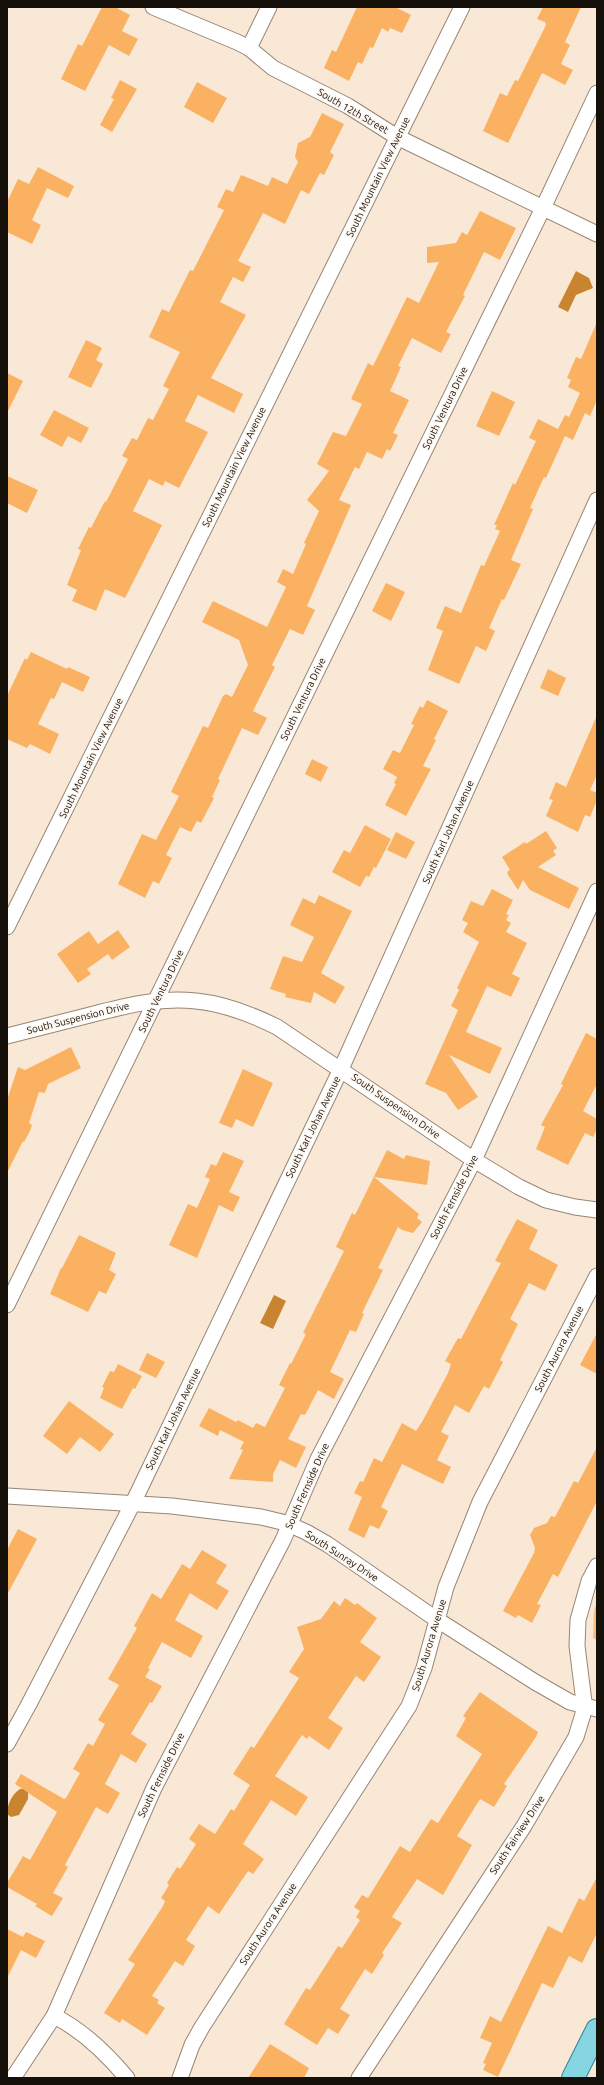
<svg xmlns="http://www.w3.org/2000/svg" width="604" height="2085" font-family="Ubuntu,sans-serif">
	<style>
		.green { fill: #f8bc7b }
		.water { fill: #c9842f }
		.building { fill: #fab262 }
		.lines { fill: none; stroke-linecap: round; stroke-linejoin: round }
		.minor-casing { stroke: #968675; stroke-width: 17 }
		.primary-casing { stroke: #297e8b; stroke-width: 24 }
		.minor { stroke: #fff; stroke-width: 15 }
		.primary { stroke: #85d5e3; stroke-width: 22 }
		.labels { text-anchor: middle; dominant-baseline: central; stroke-width: 3; stroke-linejoin: round; paint-order: stroke }
		.street-label { font-size: 10px; fill: #16100a; stroke: #fef7f0 }
	</style>
	<rect width="100%" height="100%" fill="#fae8d6"/>
	<path class="green" d="M597 1601V1640L593 1638 594 1611Z"/>
	<g class="water">
		<path d="M576 271 589 278 593 288 576 295 568 312 558 307Z"/>
		<path d="M274 1295 286 1301 273 1329 260 1323Z"/>
		<path d="M20 1789H24L28 1792V1799L19 1815 11 1817 7 1814C7 1805 12 1794 20 1789Z"/>
	</g>
	<g class="building">
		<path d="M102 7H115L130 15 122 31 138 39 129 56 109 45 85 91 61 79 78 44 82 46Z"/>
		<path d="M357 7H395L411 15 402 33 390 28 388 32 382 28 373 48 370 47 362 64 358 62 349 81 324 68 332 50 336 52Z"/>
		<path d="M543 7H581L565 42 570 45 561 64 573 70 565 85 542 73 508 143 483 131 500 93 507 96 515 80 518 81 546 25 545 22 537 19Z"/>
		<path d="M120 80 137 89 112 132 100 125 114 99 111 98Z"/>
		<path d="M197 82 227 98 213 123 184 107Z"/>
		<path d="M322 113 344 124 330 152 334 155 324 175 320 173 309 194 301 190 285 224 263 213 238 261 251 267 243 282 233 277 220 302 246 315 211 378 243 394 234 413 198 395 185 421 208 432 179 488 165 481 163 486 149 479 133 511 162 525 125 598 105 589 96 611 72 601 77 590 67 585 81 550 78 549 89 527 91 528 105 501 106 502 128 459 122 456 132 438 137 440 148 418 153 420 169 389 163 386 180 352 149 337 162 309 169 312 190 270 193 271 224 210 217 207 226 189 233 192 241 175 268 186 272 177 287 184 298 162 295 157 298 143 310 137Z"/>
		<path d="M38 167 74 186 68 198 47 188 32 220 41 225 32 244 7 232V202L18 179 29 184Z"/>
		<path d="M480 211 516 228 500 260 484 252 463 295 465 296 446 332 451 334 441 353 412 338 398 366 401 367 390 391 409 400 393 433 398 435 390 451 387 449 382 459 367 452 359 469 355 467 339 500 351 505 307 606 315 610 303 635 290 629 272 665 275 667 253 711 267 718 258 735 242 728 218 779 220 780 212 797 214 798 201 823 197 821 191 832 180 827 166 855 172 858 159 884 153 881 145 898 118 884 142 834 156 840 179 796 171 792 203 726 208 728 223 696 226 694 232 697 248 665 239 640 202 622 213 601 267 627 286 587 277 582 283 569 293 574 306 544 304 543 319 511 307 500 329 471 317 464 333 432 346 436 362 404 351 399 368 363 373 366 407 297 419 303 439 262 427 263V247L456 243 462 232 467 235Z"/>
		<path d="M597 322V400L590 416 585 413 573 440 565 436 546 478 544 477 530 508 533 509 511 560 521 564 504 600 502 599 489 628 495 631 486 651 476 646 459 684 428 670 443 631 436 628 445 606 461 613 481 565 484 566 500 531 495 529 497 525H494L513 483 515 485 536 441 529 438 538 419 558 429 565 415 569 417 580 393 568 387 571 380 567 378 576 357 581 359Z"/>
		<path d="M86 340 102 348 96 360 103 364 91 388 68 377Z"/>
		<path d="M7 373 23 381 7 413Z"/>
		<path d="M492 391 515 402 499 436 476 426Z"/>
		<path d="M54 410 89 428 81 443 68 436 62 447 40 435Z"/>
		<path d="M7 476 38 490 27 513 7 503Z"/>
		<path d="M386 583 405 592 391 621 372 611Z"/>
		<path d="M31 652 67 669 68 667 90 677 83 692 62 682 54 699 51 698 38 724 59 734 50 754 30 744 27 748 7 739V696L25 658 27 660Z"/>
		<path d="M548 669 566 678 558 696 540 688Z"/>
		<path d="M427 700 448 711 434 739 436 740 423 766 431 769 406 816 385 805 396 784 394 783 397 777 383 769 393 750 400 753 414 725 411 724 420 706 423 708Z"/>
		<path d="M597 715V775L590 790 597 793V800L590 817 585 815 578 832 546 816 553 800 549 799 556 782 566 787Z"/>
		<path d="M312 759 328 767 321 782 305 774Z"/>
		<path d="M365 825 391 839 376 868 374 867 369 877 366 876 360 887 332 872 344 850 350 853Z"/>
		<path d="M546 831 557 848 553 851 556 855 538 867 579 888 569 909 530 890 523 880 518 890 508 875 507 872 510 870 502 857 525 842 526 844Z"/>
		<path d="M396 832 415 842 406 859 387 850Z"/>
		<path d="M492 889 513 900 506 914 509 915 506 920 511 923 506 932 527 943 512 974 520 978 511 997 487 986 466 1032 502 1048 490 1074 449 1055 478 1097 458 1110 446 1093 425 1084 458 1010 451 1006 459 990 457 988 479 942 463 932 468 923 462 920 471 901 483 906Z"/>
		<path d="M319 895 352 911 321 973 345 987 335 1004 314 992 311 1003 285 997 286 994 270 989 283 956 302 962 314 937 290 925 303 898 315 904Z"/>
		<path d="M118 930 130 947 112 960 108 954 87 969 91 974 78 983 57 954 89 931 98 944Z"/>
		<path d="M586 1033 597 1039V1084L583 1111 597 1119V1129L593 1137 585 1133 568 1165 536 1149 545 1127 541 1125 563 1085 561 1084Z"/>
		<path d="M71 1047 81 1068 48 1084 45 1093 39 1092 29 1123 32 1125 30 1131 24 1142 23 1141 7 1173V1100L18 1067 25 1070Z"/>
		<path d="M243 1069 273 1083 253 1127 236 1119 232 1128 219 1123Z"/>
		<path d="M387 1150 404 1159 406 1155 430 1161 427 1185 374 1177 419 1214 417 1218 422 1222 413 1233 402 1230 398 1227 378 1268 383 1270 362 1313 364 1314 356 1332 350 1330 330 1372 344 1379 334 1399 318 1390 305 1415 301 1414 288 1439 306 1447 296 1468 280 1460 273 1474V1482L229 1479 243 1450 240 1449 244 1442 220 1430 218 1436 199 1426 209 1408 236 1422 238 1420 253 1428 256 1423 265 1427 285 1388 279 1385 290 1363 291 1364 306 1334 303 1333 344 1251 336 1247 352 1213 355 1215Z"/>
		<path d="M223 1152 244 1161 229 1192 240 1197 233 1212 219 1205 197 1258 169 1245 188 1204 197 1208 210 1179 205 1177 211 1164 216 1166Z"/>
		<path d="M517 1219 538 1230 529 1249 558 1265 545 1291 529 1283 510 1319 518 1324 500 1360 503 1362 489 1389 484 1386 469 1413 455 1405 441 1432 449 1436 437 1460 451 1467 443 1484 402 1464 381 1507 388 1511 379 1529 370 1525 364 1538 348 1530 362 1497 354 1493 360 1481 363 1482 374 1458 382 1462 402 1423 416 1431 422 1422 448 1373 451 1364 445 1361 458 1338 461 1339 501 1263 495 1261Z"/>
		<path d="M79 1235 116 1253 109 1270 116 1274 106 1294 99 1291 88 1312 50 1294 61 1268H62Z"/>
		<path d="M597 1333V1374L580 1365Z"/>
		<path d="M147 1353 165 1362 156 1378 139 1370Z"/>
		<path d="M118 1364 142 1376 135 1389 133 1388 122 1409 100 1398 104 1388 102 1387 110 1371 114 1372Z"/>
		<path d="M69 1401 114 1434 100 1452 80 1437 67 1454 43 1436Z"/>
		<path d="M597 1447V1501L558 1577 553 1574 537 1604 541 1605 532 1623 518 1615 516 1618 503 1611 534 1553 535 1548 530 1535 534 1528 547 1523 551 1516 555 1517 574 1481 578 1483Z"/>
		<path d="M18 1529 37 1539 7 1595V1550Z"/>
		<path d="M202 1550 227 1565 216 1583 229 1591 217 1610 190 1593 175 1620 203 1636 191 1658 162 1642 148 1668 150 1669 145 1677 162 1686 152 1703 150 1702 131 1734 147 1744 136 1763 121 1754 105 1784 120 1793 108 1814 96 1807 79 1839 65 1865 68 1867 53 1893 63 1898 52 1916 35 1906 37 1904 7 1887V1883L23 1856 30 1860 57 1812 15 1784 21 1774 64 1799 66 1798 80 1773 73 1769 88 1743 93 1746 105 1724 98 1720 119 1685 108 1679 137 1628 134 1626 152 1593 161 1599 182 1564 190 1569Z"/>
		<path d="M345 1598 355 1605 357 1603 377 1618 360 1642 381 1657 364 1682 356 1676 328 1718 343 1728 329 1750 309 1736 307 1739 302 1735 275 1776 308 1797 296 1816 271 1800 243 1844 264 1859 253 1874 248 1871 219 1914 208 1906 186 1940 195 1946 183 1966 175 1961 152 1996 159 2000 157 2003 165 2008 147 2035 122 2019 120 2023 104 2013 135 1964 128 1960 163 1906 165 1901 161 1898 169 1885 167 1883 177 1867 180 1869 196 1844 189 1839 199 1824 215 1834 231 1809 234 1811 250 1785 233 1774 251 1746 254 1748 299 1678 289 1672 304 1649 297 1627 321 1619 334 1601 340 1606Z"/>
		<path d="M480 1692 538 1732 536 1737 504 1784 507 1786 494 1807 480 1799 457 1836 472 1845 443 1895 417 1879 392 1917 402 1923 382 1953 384 1955 372 1974 365 1969 340 2009 350 2015 338 2034 328 2028 317 2045 284 2024 306 1988 310 1990 338 1946 342 1948 360 1920 356 1917 360 1911 354 1907 362 1895 368 1898 400 1846 410 1852 431 1819 438 1823 482 1754 456 1736 466 1718 463 1716Z"/>
		<path d="M597 1877V1933L582 1963 569 1956 553 1988 542 1983 498 2077 483 2070 486 2064 483 2063 492 2043 480 2038 490 2016 501 2022 548 1926 562 1933 579 1898 584 1901Z"/>
		<path d="M7 1929 23 1937 26 1932 45 1941 36 1958 21 1950 7 1978Z"/>
		<path d="M270 2044 309 2068 304 2078H248Z"/>
	</g>
	<g class="lines">
		<g class="minor-casing">
			<g id="minor">
				<path d="M153 7 237 42 249 48 273 68 348 106 397 137 597 234"/>
				<path d="M249 48 269 7"/>
				<path d="M7 927 462 7"/>
				<path d="M7 1036C35 1029 62 1022 90 1015 125 1006 159 997 196 1001 225 1004 251 1014 277 1027L474 1160 519 1187 546 1200 575 1207 597 1210"/>
				<path d="M7 1305 543 208 597 93"/>
				<path d="M7 1496 172 1506 261 1517 286 1523 306 1532 327 1544 436 1619 535 1682 570 1702 597 1709"/>
				<path d="M7 1744 29 1704 133 1503 341 1069 597 500"/>
				<path d="M54 2016C82 2030 107 2054 127 2078"/>
				<path d="M13 2078 54 2016 154 1788 283 1540 318 1459 474 1160 597 891"/>
				<path d="M180 2078 192 2045 202 2027 409 1706 424 1668 446 1587 480 1502 597 1276"/>
				<path d="M359 2078 524 1826 576 1737 583 1714 584 1702 577 1646 578 1620 589 1581 597 1566"/>
			</g>
		</g>
		<g class="primary-casing">
			<path id="primary" d="M573 2078 597 2030"/>
		</g>
		<use href="#minor" class="minor"/>
		<use href="#primary" class="primary"/>
	</g>
	<g class="labels">
		<g class="street-label">
			<text transform="translate(353 111) rotate(30)">South 12th Street</text>
			<text transform="translate(378 177) rotate(-64)">South Mountain View Avenue</text>
			<text transform="translate(445 408) rotate(-64)">South Ventura Drive</text>
			<text transform="translate(234 467) rotate(-64)">South Mountain View Avenue</text>
			<text transform="translate(303 699) rotate(-64)">South Ventura Drive</text>
			<text transform="translate(91 758) rotate(-64)">South Mountain View Avenue</text>
			<text transform="translate(448 832) rotate(-66)">South Karl Johan Avenue</text>
			<text transform="translate(161 991) rotate(-64)">South Ventura Drive</text>
			<text transform="translate(78 1018) rotate(-14)">South Suspension Drive</text>
			<text transform="translate(396 1106) rotate(35)">South Suspension Drive</text>
			<text transform="translate(313 1127) rotate(-64)">South Karl Johan Avenue</text>
			<text transform="translate(454 1197) rotate(-63)">South Fernside Drive</text>
			<text transform="translate(559 1349) rotate(-63)">South Aurora Avenue</text>
			<text transform="translate(173 1419) rotate(-64)">South Karl Johan Avenue</text>
			<text transform="translate(307 1486) rotate(-66)">South Fernside Drive</text>
			<text transform="translate(342 1556) rotate(33)">South Sunray Drive</text>
			<text transform="translate(429 1645) rotate(-73)">South Aurora Avenue</text>
			<text transform="translate(161 1775) rotate(-64)">South Fernside Drive</text>
			<text transform="translate(517 1835) rotate(-57)">South Fairview Drive</text>
			<text transform="translate(268 1924) rotate(-57)">South Aurora Avenue</text>
		</g>
	</g>
	<rect width="604" height="2085" fill="none" stroke="#16100a" stroke-width="16"/>
</svg>
